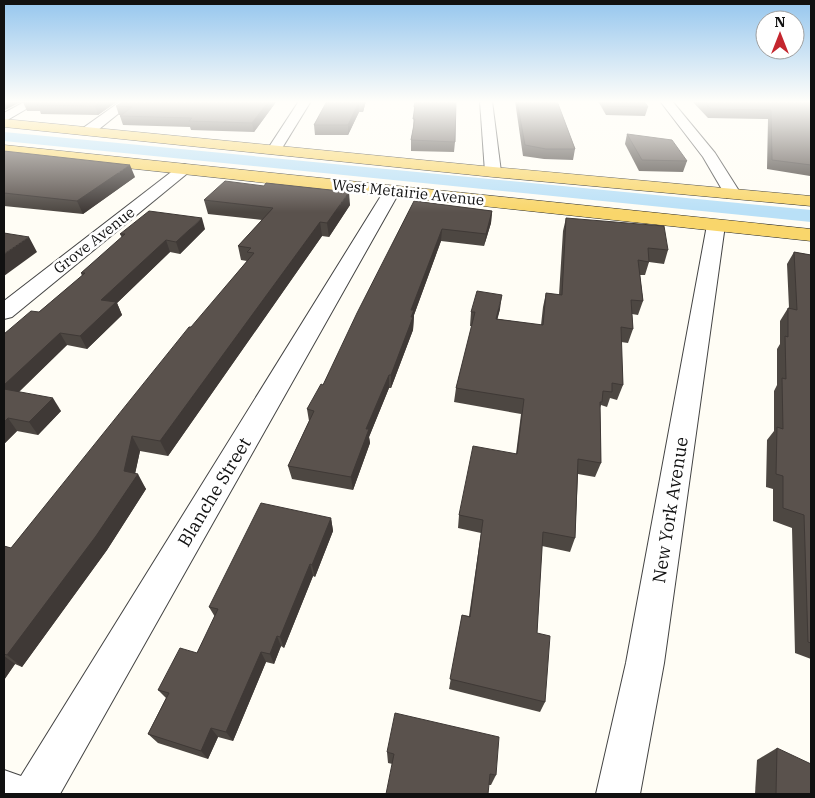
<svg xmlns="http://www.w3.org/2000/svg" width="815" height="798" font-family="'IBM Plex Serif',serif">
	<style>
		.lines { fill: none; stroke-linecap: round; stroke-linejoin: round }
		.canal { fill: #b9e0f7; fill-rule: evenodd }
		.minor-casing { stroke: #444; stroke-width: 2 }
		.major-casing { stroke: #222; stroke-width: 1 }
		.minor { fill: #fff; fill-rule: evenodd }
		.major { fill: #f9d66b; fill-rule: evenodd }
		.wall { fill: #4d4742 }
		.shaded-wall { fill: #3f3936 }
		.building { fill: #5a524d; stroke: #3f3936 }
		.labels { text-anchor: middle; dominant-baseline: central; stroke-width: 5; stroke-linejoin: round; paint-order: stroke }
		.far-street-label { font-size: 15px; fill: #111; stroke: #fff }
		.street-label { font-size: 18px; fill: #111; stroke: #fff }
	</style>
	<rect width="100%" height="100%" fill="#fffdf5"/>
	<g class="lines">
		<path class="canal" d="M4 132 811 210V222L4 141Z"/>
		<g class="minor-casing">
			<g id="minor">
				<path d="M26 101H40L4 122V113Z"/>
				<path d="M121 101H134L93 134H83L81 131 83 128Z"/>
				<path d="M299 101H311L279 153H269L267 150Z"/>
				<path d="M480 101H492L501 172 499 175H487L485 172Z"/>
				<path d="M660 101H672L715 153 741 194 739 198H727L703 157Z"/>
				<path d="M184 164 189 166 192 169 189 172 12 317 4 319V301L179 166Z"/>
				<path d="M392 186 398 188 400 191 60 794H4V770L21 776 384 191 386 188Z"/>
				<path d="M716 220 722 221 725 225 664 663 640 794H596L626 663 707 225 710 221Z"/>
			</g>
		</g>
		<g class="major-casing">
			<g id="major">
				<path d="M4 119 493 167 811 196V206L493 177 4 127Z"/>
				<path d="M4 145 811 229V241L4 155Z"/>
			</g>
		</g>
		<use href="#minor" class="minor"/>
		<use href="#major" class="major"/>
	</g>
	<g class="wall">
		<path d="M26 101H118L98 115 41 114 40 111H27L23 102Z"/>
		<path d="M327 101H366L363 112H359L348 135H315L314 125Z"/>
		<path d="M415 101 455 142 454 152 411 151V140L413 129 414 107Z"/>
		<path d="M515 101H557L575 149 573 160 544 159 523 156Z"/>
		<path d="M598 101H644L648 107 645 116 606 115Z"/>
		<path d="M692 101H810L811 114V174L810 176 767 169 768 119 708 118Z"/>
		<path d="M276 102 254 132 191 130 190 127 123 125 120 116 121 115H119L116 106Z"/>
		<path d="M627 134 687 161 683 172 639 171 625 144Z"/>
		<path d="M4 151 135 177 83 214 4 206Z"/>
		<path d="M204 200 350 205 329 237 322 236 168 456 140 451 135 473 146 489 107 550 22 667 15 664 4 680V546L11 548 247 261 241 260 238 246 262 220 208 214Z"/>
		<path d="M414 201 492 211 491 223 484 246 441 241 414 315 413 330 391 388H389L369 437 370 443 353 490 292 479 288 466 309 421 307 409 323 385Z"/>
		<path d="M566 218 668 250 664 264 649 262 645 275H640L643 301 638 315 632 314 633 329 628 343 621 342 623 385 617 400 610 398 607 407 601 405 600 408 601 463 595 477 578 474 575 538 570 552 542 546 537 633 545 702 540 712 449 689 462 615 469 616 481 533 458 528 459 515 516 454 521 414 454 402 456 388 472 326H470L471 312 500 309 497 319 541 325 543 307 546 293 559 295 563 231Z"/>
		<path d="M205 229 180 254 170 252 117 303 122 315 87 349 67 345 19 392 61 411 38 435 17 431 4 444V334L39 312 82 276 81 273 122 238 120 234Z"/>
		<path d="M794 252 811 255V659L795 653 792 528 773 521V489L766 487 767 440 774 431V391L777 385V349L780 344V321L788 308H789L787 264Z"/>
		<path d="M331 518 333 531 315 577 313 576 284 648 281 646 274 664 266 662 233 741 218 737 208 759 158 743 148 734 166 698 158 690 197 653 215 617 209 607Z"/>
		<path d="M777 748 811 794H755L757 760Z"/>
		<path d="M387 752 496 775 491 785H489L388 763Z"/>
	</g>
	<g class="shaded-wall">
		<path d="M4 101H23L5 110 4 108Z"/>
		<path d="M103 101H118L98 115 95 106Z"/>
		<path d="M269 101H276V102L254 132 252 123Z"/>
		<path d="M363 101H366L363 112 362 102Z"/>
		<path d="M359 102V112L348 135V125Z"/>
		<path d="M130 165 135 177 83 214 77 201Z"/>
		<path d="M349 192 350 205 329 237 327 223Z"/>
		<path d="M492 211 491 223 484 246 486 234Z"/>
		<path d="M202 218 205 229 180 254 176 242Z"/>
		<path d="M320 222 322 236 168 456 160 441Z"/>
		<path d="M442 229 441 241 414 315 413 330 391 388V375L411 310Z"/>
		<path d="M29 237 37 252 4 276V254Z"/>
		<path d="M166 240 170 252 117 303 122 315 87 349 80 336 101 300Z"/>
		<path d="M502 295 500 309 494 333 496 319Z"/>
		<path d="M60 333 67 345 9 401 4 393V385Z"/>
		<path d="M389 375V388L369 437 370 443 353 490 351 477 366 429Z"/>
		<path d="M53 398 61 411 38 435 29 422Z"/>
		<path d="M8 418 17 431 4 444V422Z"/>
		<path d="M132 436 140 451 134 479 138 474 146 489 107 550 22 667 7 655 124 471Z"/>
		<path d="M331 518 333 531 315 577 312 565Z"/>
		<path d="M310 564 313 576 284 648 280 637Z"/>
		<path d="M277 636 281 646 274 664 270 654Z"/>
		<path d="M261 652 266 662 233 741 226 732Z"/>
		<path d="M4 656 15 664 4 680Z"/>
		<path d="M211 728 218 737 208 759 201 751Z"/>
	</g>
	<g class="building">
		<path d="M26 101H103L95 106 37 105 40 103 23 102Z"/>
		<path d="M124 101H269L252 123 189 121 192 118 120 116 132 107 116 106Z"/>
		<path d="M327 101H363L362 102H359L348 125H314Z"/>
		<path d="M415 101H456L455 142 411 140 415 119H413L415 107H414Z"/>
		<path d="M517 101H557L575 149H546L525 145Z"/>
		<path d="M605 101H644L648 107 608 106Z"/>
		<path d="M703 101H810L811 114V165L772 160 771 110 711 109Z"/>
		<path d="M627 134 672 140 687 161 642 160Z"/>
		<path d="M4 151 130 165 77 201 4 193Z"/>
		<path d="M225 181 264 186 266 183 349 192 327 223 320 222 160 441 132 436 124 471 138 474 96 536 7 655 4 654V546L11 548 189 327H191L254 253 247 252 251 248 238 246 273 208 204 200Z"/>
		<path d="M414 201 492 211 486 234 442 229 411 310H414L411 317H413L391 375H389L366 429H369L351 477 288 466 314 411 307 409 321 384 323 385 357 313Z"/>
		<path d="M149 211 202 218 176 242 166 240 101 300 116 302 80 336 60 333 4 385V334L31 311 39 312 85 273H81L125 234H120Z"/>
		<path d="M566 218 664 226 668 250 648 248 649 262 638 260 643 301 631 300 633 329 621 327 623 385 612 383V392L603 391 602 402H600L601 463 578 459 575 538 543 532 537 633 550 636 545 702 450 679 462 615 470 617 483 520 459 515 473 446 517 454 524 399 456 388 475 312H471L477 291 502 295 496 319 543 325 546 293 562 295Z"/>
		<path d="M4 233 29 237 4 254Z"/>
		<path d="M794 252 811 255V643L808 642 804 515 783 508V476L776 474 777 427 783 429 782 378 786 379 785 336 788 337V308L797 310Z"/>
		<path d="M4 389 53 398 29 422 8 418 4 422Z"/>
		<path d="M261 503 331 518 312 565 310 564 280 637 277 636 270 654 261 652 226 732 211 728 201 751 148 734 169 693 158 690 180 648 197 653 218 609 209 607Z"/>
		<path d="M395 713 499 737 496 775 490 774 488 794H386L394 754 387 752Z"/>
		<path d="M777 748 811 764V794H776Z"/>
	</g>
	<linearGradient id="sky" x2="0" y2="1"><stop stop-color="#95c6ee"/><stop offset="0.48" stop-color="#fffefa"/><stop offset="1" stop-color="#fffefa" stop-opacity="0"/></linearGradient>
	<rect width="815" height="212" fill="url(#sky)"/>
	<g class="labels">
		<g class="far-street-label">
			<text transform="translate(408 192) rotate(6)">West Metairie Avenue</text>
			<text transform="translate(94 240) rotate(-38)">Grove Avenue</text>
		</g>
		<g class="street-label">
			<text transform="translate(214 492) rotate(-59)">Blanche Street</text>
			<text transform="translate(670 510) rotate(-81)">New York Avenue</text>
		</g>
	</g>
	<rect width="815" height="798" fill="none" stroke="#111111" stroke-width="10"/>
	<g transform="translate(780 35)"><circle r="24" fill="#ffffff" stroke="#a0a0a0"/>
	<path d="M0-4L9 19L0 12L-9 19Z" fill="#c4262e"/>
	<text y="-8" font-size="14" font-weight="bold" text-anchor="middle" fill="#111111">N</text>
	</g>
</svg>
